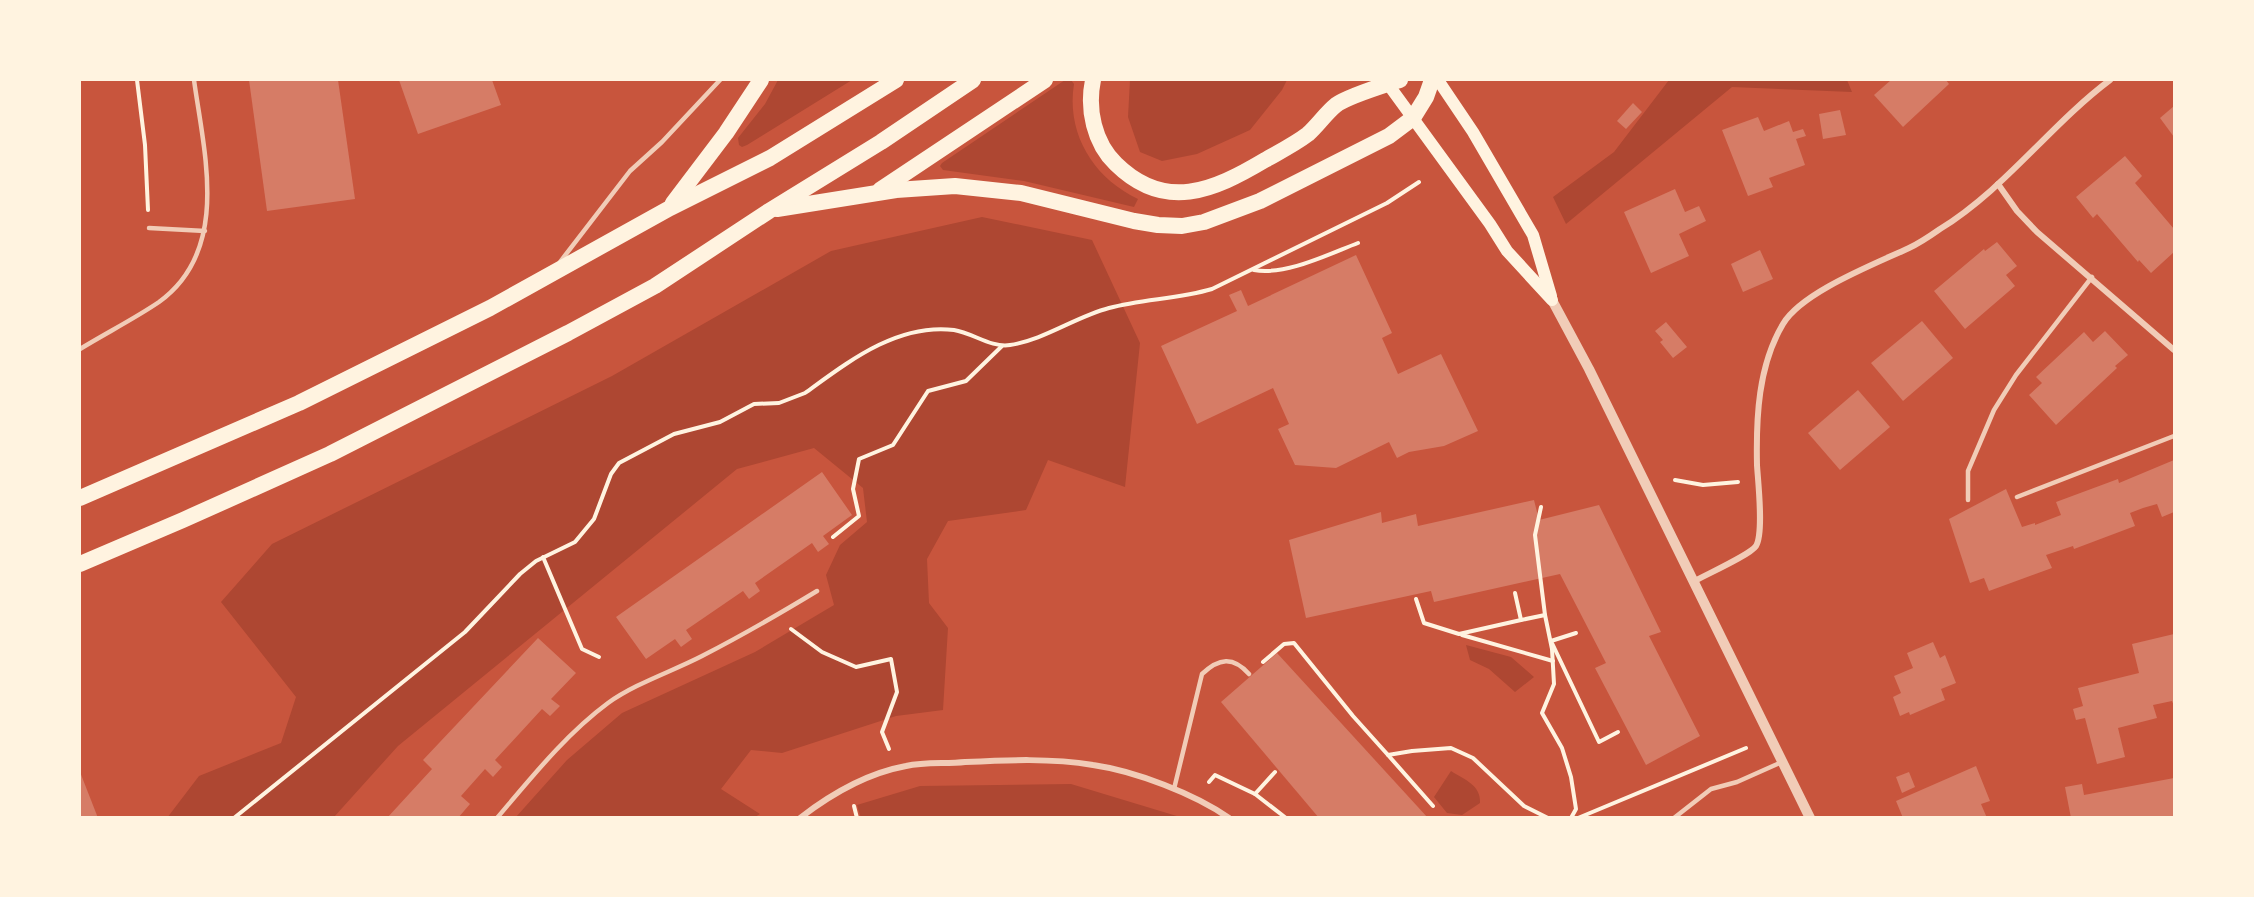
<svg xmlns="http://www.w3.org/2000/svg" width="2254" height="897" font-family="'PT Serif',serif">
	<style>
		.green { fill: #ae4732 }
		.building { fill: #d67c66 }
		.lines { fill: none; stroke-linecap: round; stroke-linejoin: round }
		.path { stroke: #fff3e0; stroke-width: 4 }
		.service { stroke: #f1ccb7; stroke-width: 4.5 }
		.minor { stroke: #f1ccb7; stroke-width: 6 }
		.tertiary { stroke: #f1ccb7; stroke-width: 10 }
		.secondary { stroke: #fff3e0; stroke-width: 12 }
		.trunk { stroke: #fff3e0; stroke-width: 16 }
	</style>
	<rect width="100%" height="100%" fill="#c8553d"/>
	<g class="green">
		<path d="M778 80H852L747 145 742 147 739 145 738 138 765 104Z"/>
		<path d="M1065 80H1071L1074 84C1066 133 1093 178 1138 199L1134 207 1024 181 943 170 940 166 942 163Z"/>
		<path d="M1130 80H1287L1282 90 1250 130 1197 154 1162 161 1140 152 1128 117Z"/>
		<path d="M1669 80H1847L1852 92 1732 87 1566 224 1553 197 1614 152Z"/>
		<path d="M982 217 1092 240 1140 343 1125 487 1048 460 1026 510 948 521 927 559 929 603 948 628 943 710 896 716 782 753 751 750 721 789 760 814 755 817H516L567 760 622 713 755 652 834 605 826 575 840 545 867 522 863 488 814 448 737 469 398 746 334 817 167 818 199 776 281 743 296 697 221 602 272 544 612 376 831 251Z"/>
		<path d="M1466 645 1511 657 1534 677 1515 692 1489 669 1470 660Z"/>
		<path d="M1451 771C1465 780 1481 785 1480 803L1462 815 1447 813 1434 797Z"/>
		<path d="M1071 784 1180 817 861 818 857 805 920 786Z"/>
	</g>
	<g class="building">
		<path d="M249 80H338L355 199 267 211Z"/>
		<path d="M399 80H492L501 105 418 134Z"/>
		<path d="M1891 80H1946L1949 84 1903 127 1874 95Z"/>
		<path d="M1633 103 1642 112 1626 129 1617 121Z"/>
		<path d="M2174 106V137L2160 118Z"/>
		<path d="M1840 110 1846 135 1823 139 1819 114Z"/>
		<path d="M1758 117 1764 131 1789 121 1793 132 1803 129 1806 136 1796 139 1805 165 1769 178 1773 187 1748 196 1722 130Z"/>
		<path d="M2125 156 2142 176 2135 183 2174 229V252L2151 273 2139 260 2138 262 2097 214 2093 218 2076 197Z"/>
		<path d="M1675 189 1685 212 1699 206 1706 221 1679 234 1689 256 1651 273 1624 212Z"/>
		<path d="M1997 242 2017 266 2006 275 2015 286 1965 329 1934 291 1984 249 1985 251Z"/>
		<path d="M1760 250 1773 279 1743 292 1731 264Z"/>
		<path d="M1356 255 1392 333 1382 338 1398 374 1441 354 1478 431 1444 446 1409 452 1397 458 1389 442 1336 468 1295 465 1278 429 1289 424 1273 388 1197 424 1161 346 1237 311 1229 295 1241 290 1248 306Z"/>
		<path d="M1922 321 1953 358 1903 401 1871 363Z"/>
		<path d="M1666 322 1687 347 1673 358 1660 342 1663 340 1655 331Z"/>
		<path d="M2105 331 2128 355 2115 366 2117 368 2056 425 2029 395 2042 383 2036 377 2084 332 2093 342Z"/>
		<path d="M1858 390 1890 427 1840 470 1808 433Z"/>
		<path d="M2174 460V512L2162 517 2157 504 2143 508 2130 513 2135 526 2074 549 2073 546 2046 555 2052 568 1989 591 1984 578 1970 583 1949 519 2006 489 2022 527 2035 523V525L2061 515 2056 502 2118 479 2119 483Z"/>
		<path d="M822 472 852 515 823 536 829 544 818 552 812 543 755 583 760 591 749 599 743 591 686 630 692 639 681 647 675 639 646 659 616 617Z"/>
		<path d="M1534 500 1539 520 1599 505 1661 632 1649 636 1700 736 1646 765 1595 668 1606 663 1560 574 1434 602 1431 591 1306 618 1289 540 1381 512 1382 523 1416 514 1418 526Z"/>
		<path d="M2174 634V706L2172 701 2153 705 2157 718 2118 728 2125 757 2097 764 2085 718 2076 720 2073 709 2083 706 2078 688 2139 673 2132 644Z"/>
		<path d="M538 638 576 673 551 699 560 706 550 716 542 709 495 760 502 767 493 777 485 769 461 796 470 804 458 818H387L432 769 423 760Z"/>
		<path d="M1933 642 1940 658 1945 655 1956 683 1941 689 1945 700 1910 715 1909 712 1900 716 1893 697 1901 693 1894 676 1913 668 1907 653Z"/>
		<path d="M1277 653 1428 818H1319L1221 702Z"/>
		<path d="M1976 766 1990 801 1981 804 1987 818H1903L1896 801Z"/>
		<path d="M80 772 98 818H80Z"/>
		<path d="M1909 772 1915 787 1902 793 1896 777Z"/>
		<path d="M2174 778V818H2071L2065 787 2082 784 2084 795Z"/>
	</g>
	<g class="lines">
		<g class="path">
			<path d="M137 80 145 145 148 210"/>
			<path d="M1254 270C1285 276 1329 254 1358 243"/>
			<path d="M1675 480 1703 485 1738 482"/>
			<path d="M1541 507 1535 535 1545 615 1552 649 1554 684 1542 713 1562 748 1571 777 1576 809 1571 818"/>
			<path d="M833 537 859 516 853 489 859 459 893 445 928 391 966 381 1002 346"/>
			<path d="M543 557 582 649 599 657"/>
			<path d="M1416 599 1424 623 1459 634 1521 620 1515 593"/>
			<path d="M1521 620 1545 615"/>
			<path d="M791 629 822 652 856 667 891 659 897 692 882 732 889 749"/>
			<path d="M1576 633 1551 641 1599 742 1618 732"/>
			<path d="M1462 635 1553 661"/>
			<path d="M1263 662 1284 644 1294 643 1353 716 1388 755 1412 751 1451 748 1473 758 1524 806 1548 818"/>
			<path d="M1388 755 1433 806"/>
			<path d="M1209 782 1215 775 1255 794 1286 818"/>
			<path d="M1255 794 1275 772"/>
			<path d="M854 806 857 818"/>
			<path d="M234 818 465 632 520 574 536 561 575 542 594 519 611 474 619 463 674 434 720 422 754 404 779 403 805 393C848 362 897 323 954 330 973 333 991 348 1010 345 1044 340 1075 317 1109 308 1143 299 1178 299 1212 289L1387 203 1419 182"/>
			<path d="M1578 818 1746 748"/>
		</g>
		<g class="service">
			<path d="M149 228 205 231"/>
			<path d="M560 262 630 171 662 142 720 80"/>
			<path d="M80 349C106 333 134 319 159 302 231 250 204 153 194 80"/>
			<path d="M2017 497 2174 436"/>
			<path d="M1968 500V471L1994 410 2016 375 2092 277"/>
			<path d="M1174 789 1202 674C1219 658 1233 656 1249 674"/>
			<path d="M497 818C531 778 566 734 608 703 636 683 671 672 702 656 741 636 779 614 817 591"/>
			<path d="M1674 818 1711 789 1737 782 1782 762"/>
		</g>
		<g class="minor">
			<path d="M1998 184 2017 211 2037 232 2174 350"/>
			<path d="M1693 582C1705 575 1750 555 1756 546 1764 533 1758 482 1757 465 1756 418 1758 366 1783 324 1802 292 1875 264 1909 248 1920 243 1930 236 1940 229 2005 189 2050 125 2110 80"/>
			<path d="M800 818C831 794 868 773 906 766 925 762 946 764 965 762 1008 760 1051 758 1093 765 1135 771 1195 794 1229 818"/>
		</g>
		<path class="tertiary" d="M1552 300 1589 369 1810 818"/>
		<g class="secondary">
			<path d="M1385 80 1490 224 1507 251 1552 300"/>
			<path d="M1438 80 1473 132 1533 235 1551 296"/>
		</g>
		<g class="trunk">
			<path d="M1093 80C1087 109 1094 143 1116 164 1165 212 1213 191 1265 160 1279 152 1295 144 1308 134 1318 125 1326 113 1336 105 1348 96 1385 85 1400 80"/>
			<path d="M880 190 1045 80"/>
			<path d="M673 203 726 133 761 80"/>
			<path d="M777 209 896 190 955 186 1021 193 1134 221 1158 225 1182 226 1204 222 1260 201 1389 136 1413 118 1426 97 1432 80"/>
			<path d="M80 498 299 403 490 308 670 208 770 158 896 80"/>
			<path d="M80 564 183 520 330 454 568 333 655 286 769 211 881 142 973 80"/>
		</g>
	</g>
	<rect width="2254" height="897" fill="none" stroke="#fff3e0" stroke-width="162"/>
</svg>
